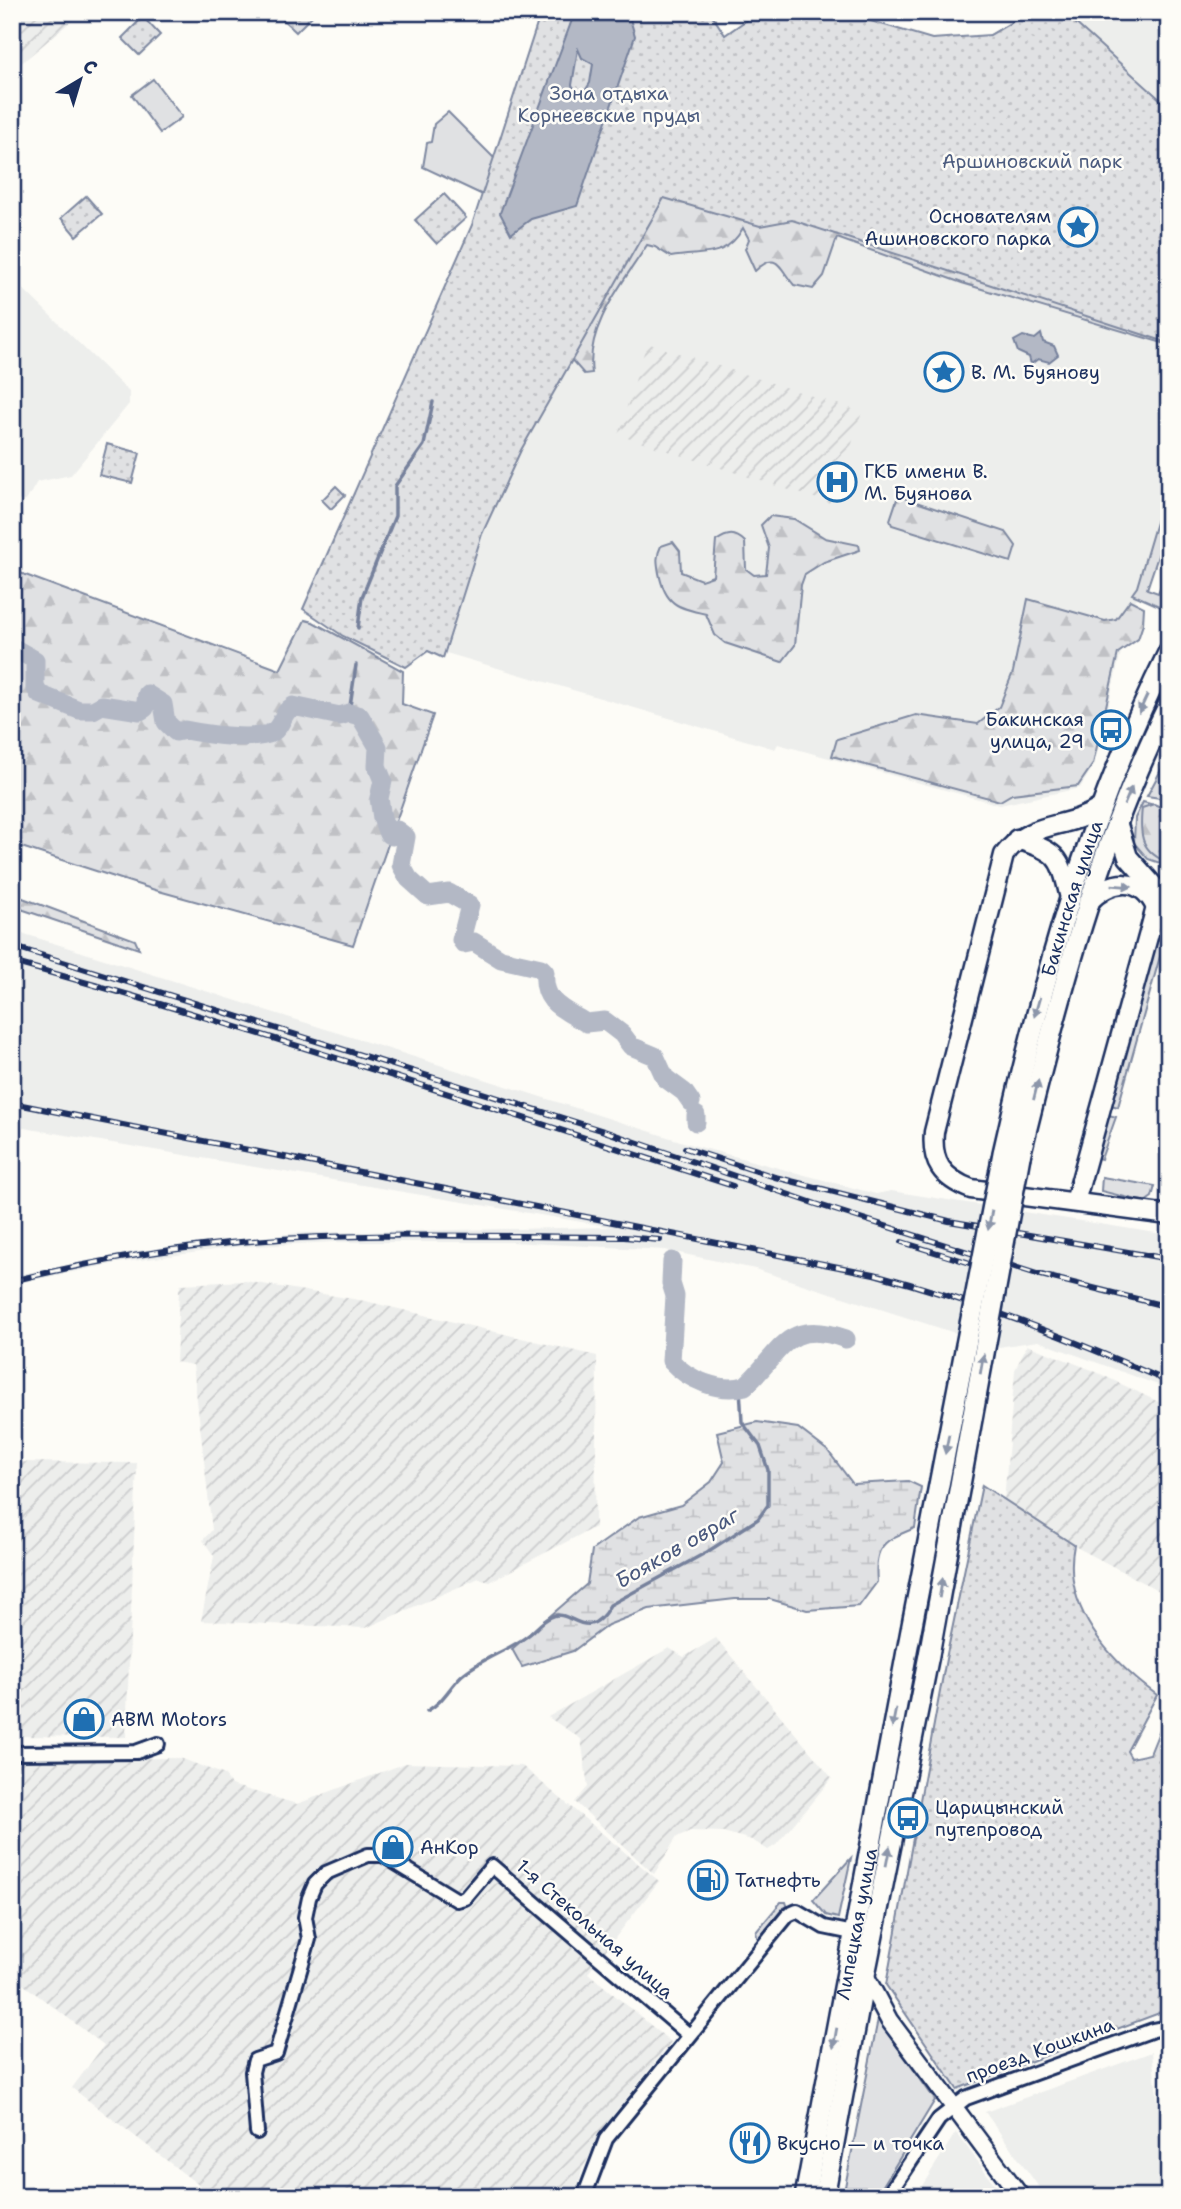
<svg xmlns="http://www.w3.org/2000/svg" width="1181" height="2209" font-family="'Shantell Sans',sans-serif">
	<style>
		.built { fill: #edeeec }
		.industrial { fill: url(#industrial-furrows) }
		.grass { fill: #e0e1e3; stroke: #7e88a0; stroke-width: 2 }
		.forest { fill: url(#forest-firs); stroke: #7e88a0; stroke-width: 2 }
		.wetland { fill: url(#wetland-marsh); stroke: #7e88a0; stroke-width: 2 }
		.park { fill: url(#park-dots); stroke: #7e88a0; stroke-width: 2 }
		.water { fill: #b3b8c5; stroke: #76819c; stroke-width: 2; fill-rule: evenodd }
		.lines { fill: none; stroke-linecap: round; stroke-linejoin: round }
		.stream { stroke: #76819c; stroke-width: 3.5 }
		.river { stroke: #b3b8c5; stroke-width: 19 }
		.minor-casing { stroke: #1b2f5e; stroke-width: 18 }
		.tertiary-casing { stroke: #1b2f5e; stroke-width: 21 }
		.secondary-casing { stroke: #1b2f5e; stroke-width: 23 }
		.primary-casing { stroke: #1b2f5e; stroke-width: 24 }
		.minor { stroke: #fdfcf7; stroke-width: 12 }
		.tertiary { stroke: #fdfcf7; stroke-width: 16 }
		.secondary { stroke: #fdfcf7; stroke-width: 18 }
		.primary { stroke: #fdfcf7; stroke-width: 19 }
		.rail-casing { stroke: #1b2f5e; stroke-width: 6 }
		.rail { stroke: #fdfcf7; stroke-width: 3.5; stroke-dasharray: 10; stroke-linecap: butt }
		.primary-bridge-casing { stroke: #1b2f5e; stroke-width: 24; stroke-linecap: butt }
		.primary-bridge { stroke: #fdfcf7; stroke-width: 19 }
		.oneway { fill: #8c96aa }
		.labels { text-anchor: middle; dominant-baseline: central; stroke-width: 5; stroke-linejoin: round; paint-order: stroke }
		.park-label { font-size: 19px; fill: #4c5c7f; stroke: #fdfcf7 }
		.poi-label { font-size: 19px; fill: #1b2f5e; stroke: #fdfcf7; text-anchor: start }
		.street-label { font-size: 19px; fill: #1b2f5e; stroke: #fdfcf7 }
		.water-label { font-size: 21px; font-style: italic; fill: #49587d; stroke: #fdfcf7 }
	</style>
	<defs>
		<pattern id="industrial-furrows" width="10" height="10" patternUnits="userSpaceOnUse" patternTransform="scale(1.75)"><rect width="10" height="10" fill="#edeeec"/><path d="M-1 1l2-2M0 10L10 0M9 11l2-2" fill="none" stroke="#cbcccd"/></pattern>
		<pattern id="forest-firs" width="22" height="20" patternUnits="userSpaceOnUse" patternTransform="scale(1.75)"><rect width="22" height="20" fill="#e0e1e3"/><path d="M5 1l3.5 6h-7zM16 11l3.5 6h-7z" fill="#c0c1c5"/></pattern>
		<pattern id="wetland-marsh" width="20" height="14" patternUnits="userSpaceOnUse" patternTransform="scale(1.75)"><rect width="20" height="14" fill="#e0e1e3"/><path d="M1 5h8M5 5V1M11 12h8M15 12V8" fill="none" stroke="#c0c1c5"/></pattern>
		<pattern id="park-dots" width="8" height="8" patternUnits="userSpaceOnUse" patternTransform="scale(1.75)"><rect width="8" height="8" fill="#e0e1e3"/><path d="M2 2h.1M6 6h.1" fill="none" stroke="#c0c1c5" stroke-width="1.8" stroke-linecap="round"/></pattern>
	</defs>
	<rect width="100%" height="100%" fill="#fdfcf7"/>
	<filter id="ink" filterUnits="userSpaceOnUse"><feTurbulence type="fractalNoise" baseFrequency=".0143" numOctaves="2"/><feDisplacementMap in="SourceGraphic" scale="14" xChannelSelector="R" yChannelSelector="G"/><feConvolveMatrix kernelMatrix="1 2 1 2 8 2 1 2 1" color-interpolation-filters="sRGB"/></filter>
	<g filter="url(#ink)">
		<g class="built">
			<path d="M897 12H961L951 22 932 23Z"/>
			<path d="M1063 12H1169V97L1163 103Z"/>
			<path d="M664 198 791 220 1169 343V513L1144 586 1132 606 1094 765 1080 788 1000 805 778 744 775 749 446 653 482 534 521 450Z"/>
			<path d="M12 278 129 392V404L71 475 37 482 26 501 12 500Z"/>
			<path d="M12 930 696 1146 876 1194 891 1191 1169 1235V1389L1038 1341 999 1347 755 1269 665 1250 511 1242H333L236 1247 118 1263 12 1284V1276L138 1251 298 1233 612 1227 12 1126Z"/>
			<path d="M1152 2052 1169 2197H1046L985 2112Z"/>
			<path d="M956 2132 1004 2197H915Z"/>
		</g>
		<g class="industrial">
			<path d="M12 12H82L12 71Z"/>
			<path d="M647 343 862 412 833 504 618 435Z"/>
			<path d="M245 1281 365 1301 597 1356 595 1527 489 1582 479 1578 366 1628 201 1621 214 1556 203 1540 212 1530 193 1365 176 1362 179 1290 181 1284Z"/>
			<path d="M1027 1345 1092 1370 1169 1407V1596L1063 1540 1004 1501 1015 1370Z"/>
			<path d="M12 1462 137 1463 126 1737 12 1736Z"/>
			<path d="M716 1638 832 1778 776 1845 768 1850 752 1840 723 1832 690 1831 677 1837 654 1874 575 1802 588 1787 581 1739 548 1717 669 1648 684 1657Z"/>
			<path d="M180 1758 225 1775 231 1785 297 1804 406 1763 522 1766 659 1881 588 1973 671 2042 605 2125 582 2170 576 2197H199L204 2189 72 2088 104 2045 12 1976V1759Z"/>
		</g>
		<g class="grass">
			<path d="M153 79 182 117 160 133 132 95Z"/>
			<path d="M448 112 496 160 485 196 423 167 427 143 431 142 434 124Z"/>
			<path d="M1169 478V523L1147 589 1158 593 1169 565V593L1159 606 1132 594 1137 587Z"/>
			<path d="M1169 755V796L1166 799 1147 796Z"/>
			<path d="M1143 802 1169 809V844L1166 848 1169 850V866L1148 859 1134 843 1135 818Z"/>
			<path d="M1169 909V924L1118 1107 1111 1105 1160 924Z"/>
			<path d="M1109 1115 1116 1117 1101 1159 1095 1157Z"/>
			<path d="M1102 1177 1155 1186 1152 1197 1145 1202 1101 1191Z"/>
			<path d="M851 1858 838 1918 826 1915 813 1900Z"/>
			<path d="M781 1902H786L788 1908 758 1940 756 1932Z"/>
			<path d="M878 2019 935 2100 876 2197H843Z"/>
		</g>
		<g class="forest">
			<path d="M1021 17 1119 64 1163 102 1169 97V345L962 283 837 238 824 276 813 289 794 285C779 268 778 250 755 271L745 249 749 239 743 228C725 260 703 251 671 257L655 247 647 245C623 283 585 327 592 373L584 374 570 358 661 197 990 35Z"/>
			<path d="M901 497 1006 532 1016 546 1011 562 892 525 890 520 897 499Z"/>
			<path d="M770 516 794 519 825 538 859 545 860 550 824 562 805 574 801 585 795 645 782 662 725 643 715 635 706 614C677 608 665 604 659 573 657 562 656 556 661 546L673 542 680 551 681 572 701 580 713 576 716 541C728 533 735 532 745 542L746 569 754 575 766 574 769 548 761 525Z"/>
			<path d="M12 570 280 670 305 620 313 622 403 671 402 704 433 715 353 945 155 890 12 844Z"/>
			<path d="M1028 599 1105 621 1116 619 1130 600 1144 607 1143 624 1138 639 1118 653 1093 764 1078 786 1012 794 1000 801 832 756 837 739 916 715 978 724 999 707 1013 672Z"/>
			<path d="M1154 804 1169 811V844L1166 848 1169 863C1141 852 1139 836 1142 808Z"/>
			<path d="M12 894 135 940 139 949 12 906Z"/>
		</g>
		<path class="wetland" d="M757 1422 798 1428 828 1451 853 1484 908 1481 921 1487 915 1528C883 1541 874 1545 877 1582L859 1606 807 1610 770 1599H735L649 1609 608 1625 573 1651 522 1667 512 1649 587 1584 592 1550 639 1517 681 1505 711 1482 724 1462 717 1432Z"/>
		<g class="park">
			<path d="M283 12H316L296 32 279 16Z"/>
			<path d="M541 12H710L725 35 758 12H840L932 39 990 35 1029 12H1063L1163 102 1169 97V343L792 220 760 226 664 198 521 450 482 534 443 658 428 651 406 667 343 636 303 609 472 225Z"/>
			<path d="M143 17 160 35 139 55 122 38Z"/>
			<path d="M444 194 466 218 437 244 415 220Z"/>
			<path d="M86 196 102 214 76 236 61 218Z"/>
			<path d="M107 444 140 453 132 483 99 475Z"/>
			<path d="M336 486 345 495 331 509 322 500Z"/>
			<path d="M982 1485 1074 1545C1061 1607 1110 1661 1157 1695L1127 1751 1131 1758 1150 1754 1169 1707V2013L1162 2012 957 2089 886 1985 946 1659Z"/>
		</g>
		<g class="water">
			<path d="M575 12H628L635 36 577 206 531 219 511 234 500 213ZM578 49 582 58 593 64 590 83 585 91H576L572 85Z"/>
			<path d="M1041 334 1043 342 1054 346 1058 355 1049 362 1038 359 1031 364 1029 357 1018 352 1014 341 1023 336 1035 339Z"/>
		</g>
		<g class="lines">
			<g class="stream">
				<path d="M358 628 362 597 395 516V486L424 445 433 402"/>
				<path d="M349 713 356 665"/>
				<path d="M427 1711C443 1702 449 1688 461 1676 481 1658 509 1651 530 1634 537 1628 542 1621 551 1617 570 1606 587 1647 610 1605L707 1552 758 1519 768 1505V1470L760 1446 742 1422 740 1388"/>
			</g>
			<g class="river">
				<path d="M12 647 35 660V687L39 694 79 710H93L102 705 140 711 145 708 147 694 163 704 166 722 176 732 185 730C205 734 256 742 273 732 283 725 282 712 293 706L340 716 349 713 360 716 378 747 377 766 383 781 379 798 382 818 388 834 392 836 397 830 406 837 401 865 409 879 428 896 449 893 470 905 461 940 464 944 474 942 501 959 541 968 545 972C542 1003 563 1009 586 1023L605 1021 622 1034 631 1046 655 1056 665 1078 684 1092 691 1102"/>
				<path d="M696 1115V1122"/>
				<path d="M672 1261 671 1283 675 1296 671 1361C688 1380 720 1393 745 1386 782 1353 785 1317 846 1339"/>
			</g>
			<g class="minor-casing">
				<g id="minor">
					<path d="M12 1753 136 1752 158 1744"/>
					<path d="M257 2132 252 2072 255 2060 276 2053 309 1939 305 1917 309 1898 315 1884 326 1873 368 1855H383L457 1900 465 1898 492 1866 689 2035"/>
					<path d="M584 2197 606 2139 788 1915 797 1911 824 1927 853 1933"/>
					<path d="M887 2197 939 2119 966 2098 1153 2030 1169 2027"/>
				</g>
			</g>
			<g class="tertiary-casing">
				<path id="tertiary" d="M865 1975 889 2020 1021 2197"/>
			</g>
			<g class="secondary-casing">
				<g id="secondary">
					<path d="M1100 808C1064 831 1031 819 1004 855L934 1132C931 1162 942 1178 971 1189L1169 1215"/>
					<path d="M1017 839C1056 852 1060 854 1069 894"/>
					<path d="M1088 903C1110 879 1141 875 1156 908"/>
					<path d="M1075 1202 1160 893 1128 857 1117 822"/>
				</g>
			</g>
			<g class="primary-casing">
				<g id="primary">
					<path id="s1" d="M1003 1153C1043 976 1088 814 1169 651"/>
					<path d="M1020 1156C1058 1001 1097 848 1169 704"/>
					<path id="s2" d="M805 2197 907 1651"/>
					<path d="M824 2197 865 1975 929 1655"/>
				</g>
			</g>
			<use href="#minor" class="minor"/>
			<use href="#tertiary" class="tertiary"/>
			<use href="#secondary" class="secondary"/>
			<use href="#primary" class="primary"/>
			<g class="rail-casing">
				<g id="rail">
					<path d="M12 946 604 1131 816 1204 1037 1274 1169 1307"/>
					<path d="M12 962C255 1028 494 1109 733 1186"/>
					<path d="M12 1103 874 1274C976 1301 1073 1340 1169 1382"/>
					<path d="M685 1148 775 1177 949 1221 1169 1259"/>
					<path d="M902 1242 993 1270"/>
					<path d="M12 1281C113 1256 218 1240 322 1237 422 1233 524 1237 624 1237L660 1240"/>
				</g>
			</g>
			<use href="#rail" class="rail"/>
			<g class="primary-bridge-casing">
				<g id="primary-bridge">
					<path d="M907 1651 1003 1153"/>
					<path d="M929 1655 1020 1156"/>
				</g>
			</g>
			<use href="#primary-bridge" class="primary-bridge"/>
		</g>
		<defs><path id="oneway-solid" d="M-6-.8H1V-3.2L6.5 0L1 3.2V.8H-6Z" transform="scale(1.75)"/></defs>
		<g class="oneway">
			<use href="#oneway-solid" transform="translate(1143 704) rotate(115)"/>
			<use href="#oneway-solid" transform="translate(1128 796) rotate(-67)"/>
			<use href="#oneway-solid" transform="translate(1122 886) rotate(5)"/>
			<use href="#oneway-solid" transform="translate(1037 1007) rotate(106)"/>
			<use href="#oneway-solid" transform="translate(1036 1090) rotate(-76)"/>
			<use href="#oneway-solid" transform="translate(990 1220) rotate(101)"/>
			<use href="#oneway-solid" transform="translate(982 1364) rotate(-80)"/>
			<use href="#oneway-solid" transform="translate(947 1444) rotate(101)"/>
			<use href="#oneway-solid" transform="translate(941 1588) rotate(-80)"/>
			<use href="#oneway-solid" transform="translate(894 1718) rotate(101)"/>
			<use href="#oneway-solid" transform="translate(888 1856) rotate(-79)"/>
			<use href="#oneway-solid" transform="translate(835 2038) rotate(100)"/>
		</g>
	</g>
	<defs>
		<g id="sight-ring" transform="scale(2.0125)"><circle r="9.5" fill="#fdfcf7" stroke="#1f6fb2" stroke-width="1.5"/><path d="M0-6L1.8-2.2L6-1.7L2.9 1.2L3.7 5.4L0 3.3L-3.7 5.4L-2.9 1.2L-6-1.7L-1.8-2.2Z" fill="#1f6fb2"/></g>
		<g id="hospital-ring" transform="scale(2.0125)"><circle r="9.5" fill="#fdfcf7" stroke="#1f6fb2" stroke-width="1.5"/><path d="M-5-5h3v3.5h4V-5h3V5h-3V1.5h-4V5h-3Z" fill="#1f6fb2"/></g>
		<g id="bus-ring" transform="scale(2.0125)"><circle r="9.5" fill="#fdfcf7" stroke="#1f6fb2" stroke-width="1.5"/><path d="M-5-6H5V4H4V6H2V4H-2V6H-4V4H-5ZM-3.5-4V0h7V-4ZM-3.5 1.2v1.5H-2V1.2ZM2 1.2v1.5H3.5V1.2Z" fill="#1f6fb2"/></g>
		<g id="shop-ring" transform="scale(2.0125)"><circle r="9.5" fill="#fdfcf7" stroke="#1f6fb2" stroke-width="1.5"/><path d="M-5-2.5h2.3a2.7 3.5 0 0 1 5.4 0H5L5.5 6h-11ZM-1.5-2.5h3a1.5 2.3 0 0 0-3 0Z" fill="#1f6fb2"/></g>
		<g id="fuel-ring" transform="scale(2.0125)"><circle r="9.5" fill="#fdfcf7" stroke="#1f6fb2" stroke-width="1.5"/><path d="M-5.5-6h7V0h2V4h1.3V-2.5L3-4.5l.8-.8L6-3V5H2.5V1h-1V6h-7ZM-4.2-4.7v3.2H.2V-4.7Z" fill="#1f6fb2"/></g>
		<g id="restaurant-ring" transform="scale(2.0125)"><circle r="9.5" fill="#fdfcf7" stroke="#1f6fb2" stroke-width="1.5"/><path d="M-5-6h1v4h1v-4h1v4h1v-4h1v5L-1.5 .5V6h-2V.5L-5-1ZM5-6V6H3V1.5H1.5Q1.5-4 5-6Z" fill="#1f6fb2"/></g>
	</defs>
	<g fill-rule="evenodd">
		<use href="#sight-ring" x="1078" y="227"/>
		<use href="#sight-ring" x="944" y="372"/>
		<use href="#hospital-ring" x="837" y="482"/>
		<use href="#bus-ring" x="1111" y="730"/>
		<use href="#shop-ring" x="84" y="1719"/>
		<use href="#bus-ring" x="908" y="1818"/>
		<use href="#shop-ring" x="393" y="1847"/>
		<use href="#fuel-ring" x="708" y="1880"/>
		<use href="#restaurant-ring" x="750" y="2143"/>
	</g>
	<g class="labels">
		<g class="park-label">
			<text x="609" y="93">Зона отдыха<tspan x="609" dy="22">Корнеевские пруды</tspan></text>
			<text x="1032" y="161">Аршиновский парк</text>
		</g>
		<g class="poi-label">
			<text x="1051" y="216" text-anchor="end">Основателям<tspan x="1051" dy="22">Ашиновского парка</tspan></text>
			<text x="971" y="372">В. М. Буянову</text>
			<text x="864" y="471">ГКБ имени В.<tspan x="864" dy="22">М. Буянова</tspan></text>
			<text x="1084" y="719" text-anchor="end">Бакинская<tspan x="1084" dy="22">улица, 29</tspan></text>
			<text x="111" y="1719">ABM Motors</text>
			<text x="935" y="1807">Царицынский<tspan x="935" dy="22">путепровод</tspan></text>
			<text x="420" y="1847">АнКор</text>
			<text x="735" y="1880">Татнефть</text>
			<text x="777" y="2143">Вкусно — и точка</text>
		</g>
		<g class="street-label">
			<text stroke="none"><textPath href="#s1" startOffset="264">Бакинская улица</textPath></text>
			<text stroke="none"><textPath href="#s2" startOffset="278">Липецкая улица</textPath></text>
			<text transform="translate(595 1929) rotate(41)">1-я Стекольная улица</text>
			<text transform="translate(1040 2050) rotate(-20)">проезд Кошкина</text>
		</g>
		<g class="water-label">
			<text transform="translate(677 1548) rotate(-30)">Бояков овраг</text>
		</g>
	</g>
	<rect width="1181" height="2209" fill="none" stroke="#fdfcf7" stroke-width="42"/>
	<rect x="21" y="21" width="1139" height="2167" fill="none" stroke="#1b2f5e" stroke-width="2.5" filter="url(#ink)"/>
	<g transform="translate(80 80) rotate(38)" stroke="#fdfcf7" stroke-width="5" paint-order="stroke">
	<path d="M0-5L12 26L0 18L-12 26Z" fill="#1b2f5e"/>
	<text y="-10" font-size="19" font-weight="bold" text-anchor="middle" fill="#1b2f5e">С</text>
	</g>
</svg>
